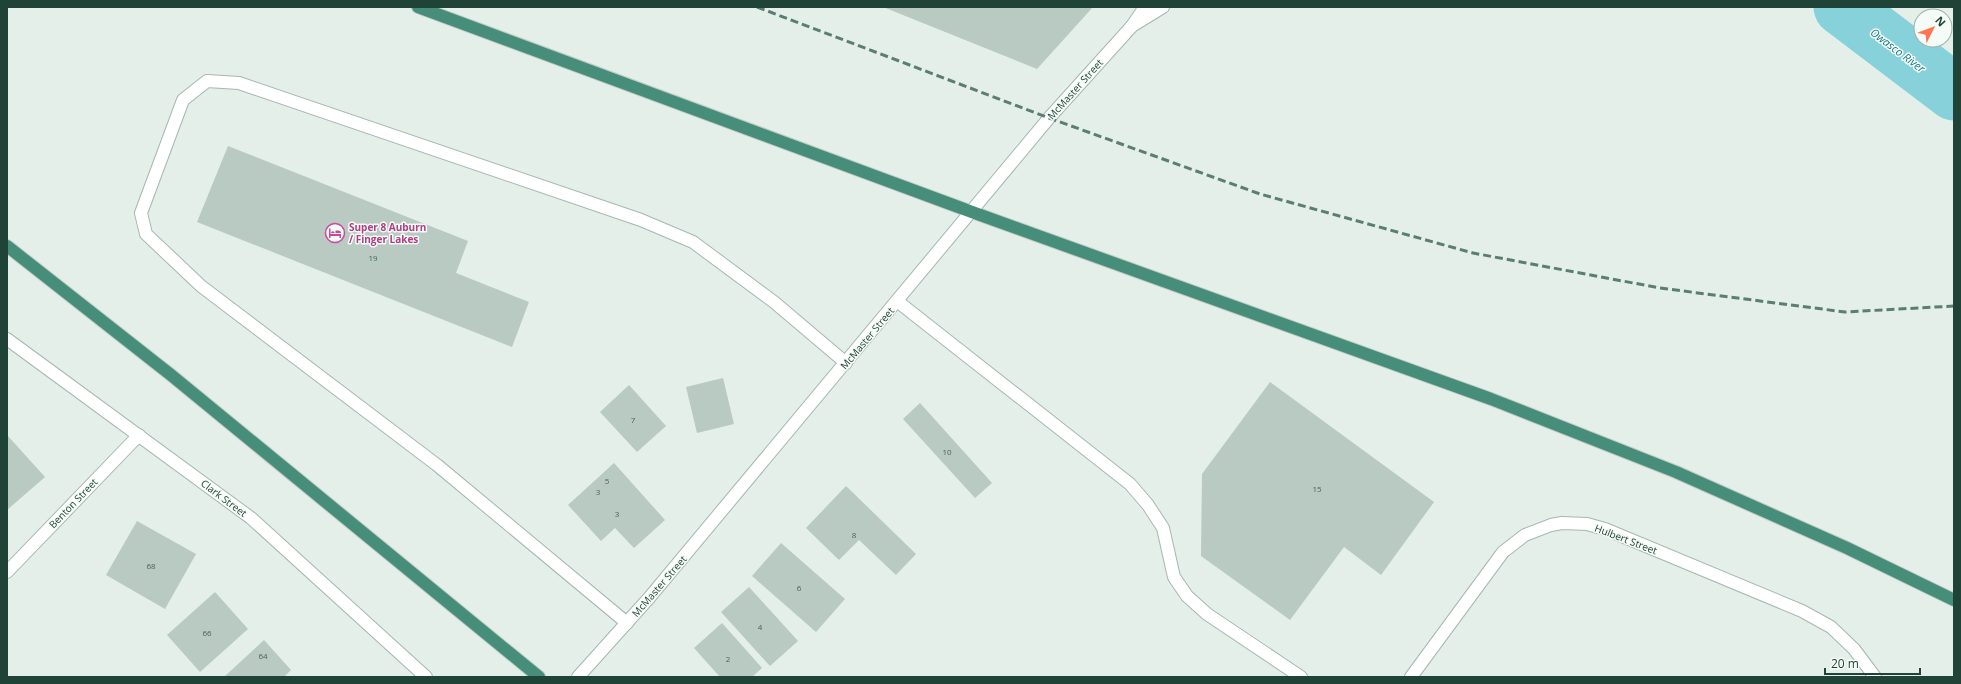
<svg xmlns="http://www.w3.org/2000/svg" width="1961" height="684" font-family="'Open Sans',sans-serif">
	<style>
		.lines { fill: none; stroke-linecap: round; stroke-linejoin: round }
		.river { stroke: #86d1da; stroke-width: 57 }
		.building { fill: #b8cac2 }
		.service-casing { stroke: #a5b8b0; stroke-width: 14 }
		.minor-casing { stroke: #a5b8b0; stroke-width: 14 }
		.trunk-casing { stroke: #c1cac7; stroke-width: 14 }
		.service { stroke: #fff; stroke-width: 12 }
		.minor { stroke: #fff; stroke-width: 12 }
		.trunk { stroke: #468e7a; stroke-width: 12 }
		.rail { stroke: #5b7e73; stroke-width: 3; stroke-dasharray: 8 4; stroke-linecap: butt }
		.labels { text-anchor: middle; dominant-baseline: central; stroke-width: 3; stroke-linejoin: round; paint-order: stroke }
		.number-label { font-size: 8px; fill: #46655a }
		.street-label { font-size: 10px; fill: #204338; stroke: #f5fbf7 }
		.hotel-label { font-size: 10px; font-weight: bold; fill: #b23c85; stroke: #f5fbf7; text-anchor: start }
		.water-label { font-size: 11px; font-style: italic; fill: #127987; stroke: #f5fbf7 }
	</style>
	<rect width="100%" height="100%" fill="#e4efe9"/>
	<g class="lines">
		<path class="river" d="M1842 7 1954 92"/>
	</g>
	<g class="building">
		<path d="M883 7H1093L1037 69Z"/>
		<path d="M228 146 468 241 456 273 529 302 512 347 197 222Z"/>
		<path d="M723 378 734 424 697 433 686 387Z"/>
		<path d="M1270 382 1434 502 1381 575 1344 547 1290 620 1201 556 1202 474Z"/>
		<path d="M629 385 666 426 637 452 600 412Z"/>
		<path d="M920 403 992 483 975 498 903 419Z"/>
		<path d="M7 435 45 477 7 510Z"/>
		<path d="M614 463 665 520 634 548 615 528 601 541 568 505Z"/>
		<path d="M846 486 916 554 896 575 859 540 839 560 806 528Z"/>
		<path d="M137 521 196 554 165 609 106 575Z"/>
		<path d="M781 543 845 599 816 632 752 576Z"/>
		<path d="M749 587 798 641 770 666 721 612Z"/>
		<path d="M215 592 248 629 200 672 167 635Z"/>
		<path d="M722 623 762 668 752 677H720L694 648Z"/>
		<path d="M264 640 291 670 284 677H224Z"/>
	</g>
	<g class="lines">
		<g class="service-casing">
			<g id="service">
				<path d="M1132 26 1145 7"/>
				<path d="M897 301 1130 484 1148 505 1163 528 1174 577 1187 596 1207 614 1301 677"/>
				<path d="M627 623 437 465 201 286 146 234 141 213 183 100 207 81 239 83 641 220 693 242 774 302 846 363"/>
			</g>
		</g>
		<g class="minor-casing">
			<g id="minor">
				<path d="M7 339 251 518 426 677"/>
				<path d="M7 572 139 435"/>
				<path d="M578 677 649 598 1049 118 1132 26 1163 7"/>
				<path d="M1411 677 1503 552 1525 535 1551 525 1562 523 1587 524 1605 529 1802 611 1831 627 1854 649 1875 677"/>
			</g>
		</g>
		<g class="trunk-casing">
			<g id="trunk">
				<path d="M418 7 972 212 1491 399 1676 472 1847 548 1954 600"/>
				<path d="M7 246 171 375 539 677"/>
			</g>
		</g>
		<use href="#service" class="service"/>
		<use href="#minor" class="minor"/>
		<use href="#trunk" class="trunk"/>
		<path class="rail" d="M757 7 1049 118 1260 194 1473 253 1660 288 1845 312 1954 306"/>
	</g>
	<defs>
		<g id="hotel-ring" transform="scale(1)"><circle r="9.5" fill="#f5fbf7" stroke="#d1479c" stroke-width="1.5"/><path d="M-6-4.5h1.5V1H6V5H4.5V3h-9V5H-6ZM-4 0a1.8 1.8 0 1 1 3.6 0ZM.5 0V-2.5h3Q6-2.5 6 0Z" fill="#d1479c"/></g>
	</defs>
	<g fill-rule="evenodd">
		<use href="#hotel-ring" x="335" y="233"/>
	</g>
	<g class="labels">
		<g class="number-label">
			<text x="373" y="257">19</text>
			<text x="633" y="419">7</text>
			<text x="947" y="451">10</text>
			<text x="607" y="480">5</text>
			<text x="1317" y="488">15</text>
			<text x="598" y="491">3</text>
			<text x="617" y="513">3</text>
			<text x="854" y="534">8</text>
			<text x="151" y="565">68</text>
			<text x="799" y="587">6</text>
			<text x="760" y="626">4</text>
			<text x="207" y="632">66</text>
			<text x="263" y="655">64</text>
			<text x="728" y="658">2</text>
		</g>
		<g class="street-label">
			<text transform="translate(1075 89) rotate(-48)">McMaster Street</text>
			<text transform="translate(867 338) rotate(-50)">McMaster Street</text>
			<text transform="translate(224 498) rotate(37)">Clark Street</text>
			<text transform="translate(73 503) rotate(-46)">Benton Street</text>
			<text transform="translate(1626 539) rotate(21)">Hulbert Street</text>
			<text transform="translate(659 586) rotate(-49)">McMaster Street</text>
		</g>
		<g class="hotel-label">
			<text x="349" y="227">Super 8 Auburn<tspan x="349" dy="12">/ Finger Lakes</tspan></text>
		</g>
		<g class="water-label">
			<text transform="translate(1898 50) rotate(37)">Owasco River</text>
		</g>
	</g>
	<rect width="1961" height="684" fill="none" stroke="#204338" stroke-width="16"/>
	<g transform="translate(1933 28) rotate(48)"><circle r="19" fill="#f5fbf7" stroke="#a0b1ab"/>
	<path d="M0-3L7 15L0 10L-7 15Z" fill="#ff7451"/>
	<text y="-6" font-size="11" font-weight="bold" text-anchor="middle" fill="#204338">N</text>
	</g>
	<path d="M1825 668v6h95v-6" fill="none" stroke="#204338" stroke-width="2"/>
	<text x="1831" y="668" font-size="12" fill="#204338" stroke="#f5fbf7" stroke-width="3" paint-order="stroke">20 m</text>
</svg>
